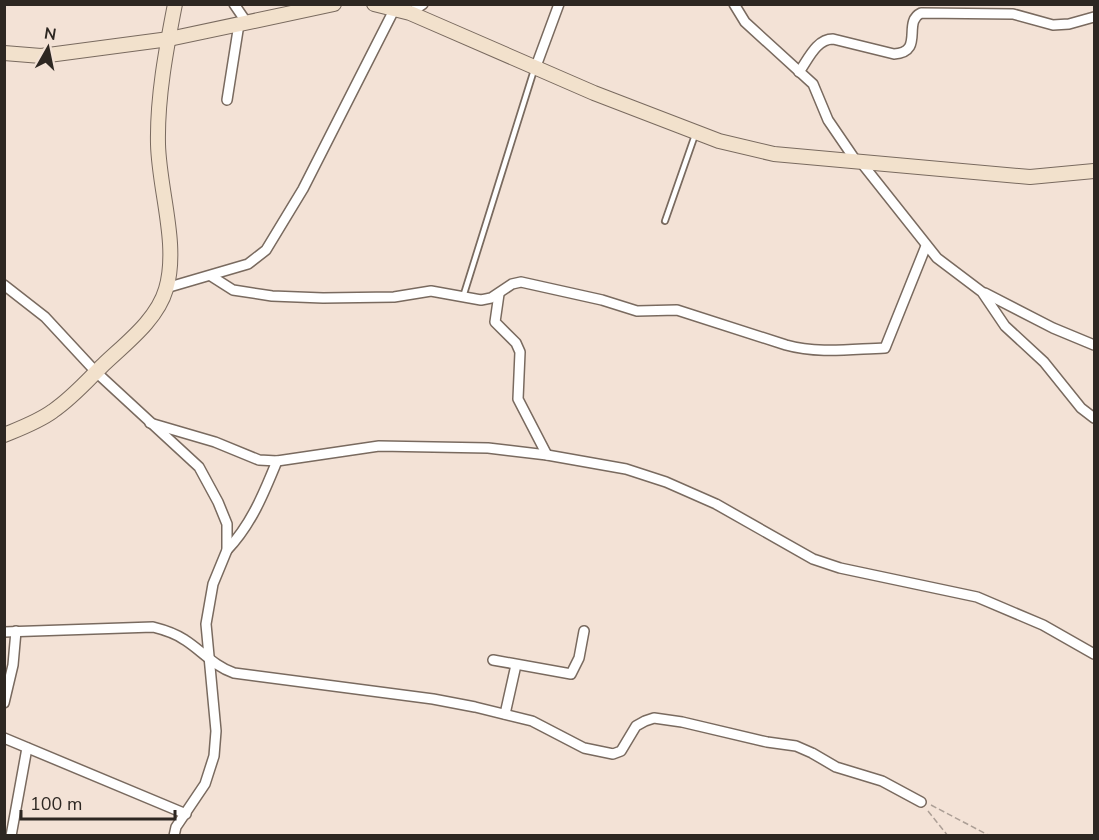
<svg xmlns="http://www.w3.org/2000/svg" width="1099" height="840" font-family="'Nunito Sans',sans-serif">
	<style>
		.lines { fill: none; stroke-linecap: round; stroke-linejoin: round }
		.lane-casing { stroke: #796a5f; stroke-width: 8 }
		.street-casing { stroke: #796a5f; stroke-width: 12 }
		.secondary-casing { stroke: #796a5f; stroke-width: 16 }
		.path { stroke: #ac9f96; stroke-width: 1.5; stroke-dasharray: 6 3; stroke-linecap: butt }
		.lane { stroke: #fff; stroke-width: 4.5 }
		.street { stroke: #fff; stroke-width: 9 }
		.secondary { stroke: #f2e1cc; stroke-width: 14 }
	</style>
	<rect width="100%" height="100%" fill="#f3e2d6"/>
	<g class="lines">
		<g class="lane-casing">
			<g id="lane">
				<path d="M665 221 695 135"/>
				<path d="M463 297 534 70"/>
			</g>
		</g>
		<g class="street-casing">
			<g id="street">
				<path d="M234 4 247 23"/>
				<path d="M734 4 745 22 813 84 828 120 856 161"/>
				<path d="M410 13 423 4"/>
				<path d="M535 69 559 4"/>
				<path d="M799 72C808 60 816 39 833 39L894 54C925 52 902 22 921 13L1013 14 1053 25 1069 24 1094 17"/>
				<path d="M227 100 239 24"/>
				<path d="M860 161 937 258 982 292 1005 326 1044 362 1081 408 1094 418"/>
				<path d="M211 276 233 290 272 296 323 298 394 297 431 291 481 300 491 298 512 284 521 282 602 300 637 311 677 310 786 345C818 354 852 349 885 348L926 246"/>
				<path d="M4 285 45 317 96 372 199 467 218 502 227 524V550L213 584 206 624 216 731 214 756 205 784 176 827 174 836"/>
				<path d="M166 288 248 264 266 250 303 189 395 8 393 6"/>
				<path d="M985 293 1053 328 1094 345"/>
				<path d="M499 294 495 322 516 343 520 352 518 399 547 455"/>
				<path d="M150 423 215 442 259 460 277 461 379 446 488 448 547 455 626 469 666 482 716 504 813 559 840 568 977 597 1043 625 1094 654"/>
				<path d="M227 550C251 525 264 493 277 461"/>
				<path d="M4 632 153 627C165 630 175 633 185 640 202 651 214 666 234 673L433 699 475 707 532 721 584 748 613 754 621 751 636 726 645 721 654 718 682 722 767 742 796 746 812 753 836 767 882 781 921 802"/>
				<path d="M493 660 571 674 579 658 584 631"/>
				<path d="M4 703 13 665 16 631"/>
				<path d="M505 714 516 665"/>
				<path d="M4 738 186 814"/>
				<path d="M11 836 27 748"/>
			</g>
		</g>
		<g class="secondary-casing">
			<g id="secondary">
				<path d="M374 4 410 13 594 93 719 141 774 154 1030 177 1094 171"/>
				<path d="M4 53 41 56 169 39 334 4"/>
				<path d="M4 435C21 428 38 422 53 411 72 398 87 381 103 365 126 343 157 320 166 289 179 245 159 190 158 144 157 98 166 50 175 4"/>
			</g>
		</g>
		<g class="path">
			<path d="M931 805 990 836"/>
			<path d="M928 811 948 836"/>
		</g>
		<use href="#lane" class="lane"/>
		<use href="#street" class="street"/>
		<use href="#secondary" class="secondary"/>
	</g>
	<rect width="1099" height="840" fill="none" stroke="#2d2722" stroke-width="12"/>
	<g transform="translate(48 48) rotate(9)" stroke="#f3e2d6" stroke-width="4.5" paint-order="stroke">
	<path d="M0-4.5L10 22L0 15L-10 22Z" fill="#2d2722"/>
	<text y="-9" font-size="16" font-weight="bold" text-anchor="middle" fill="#2d2722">N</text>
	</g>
	<path d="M21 810v9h154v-9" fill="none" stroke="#2d2722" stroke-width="3"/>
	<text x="30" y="810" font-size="18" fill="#2d2722" stroke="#f3e2d6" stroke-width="4.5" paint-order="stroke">100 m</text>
</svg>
